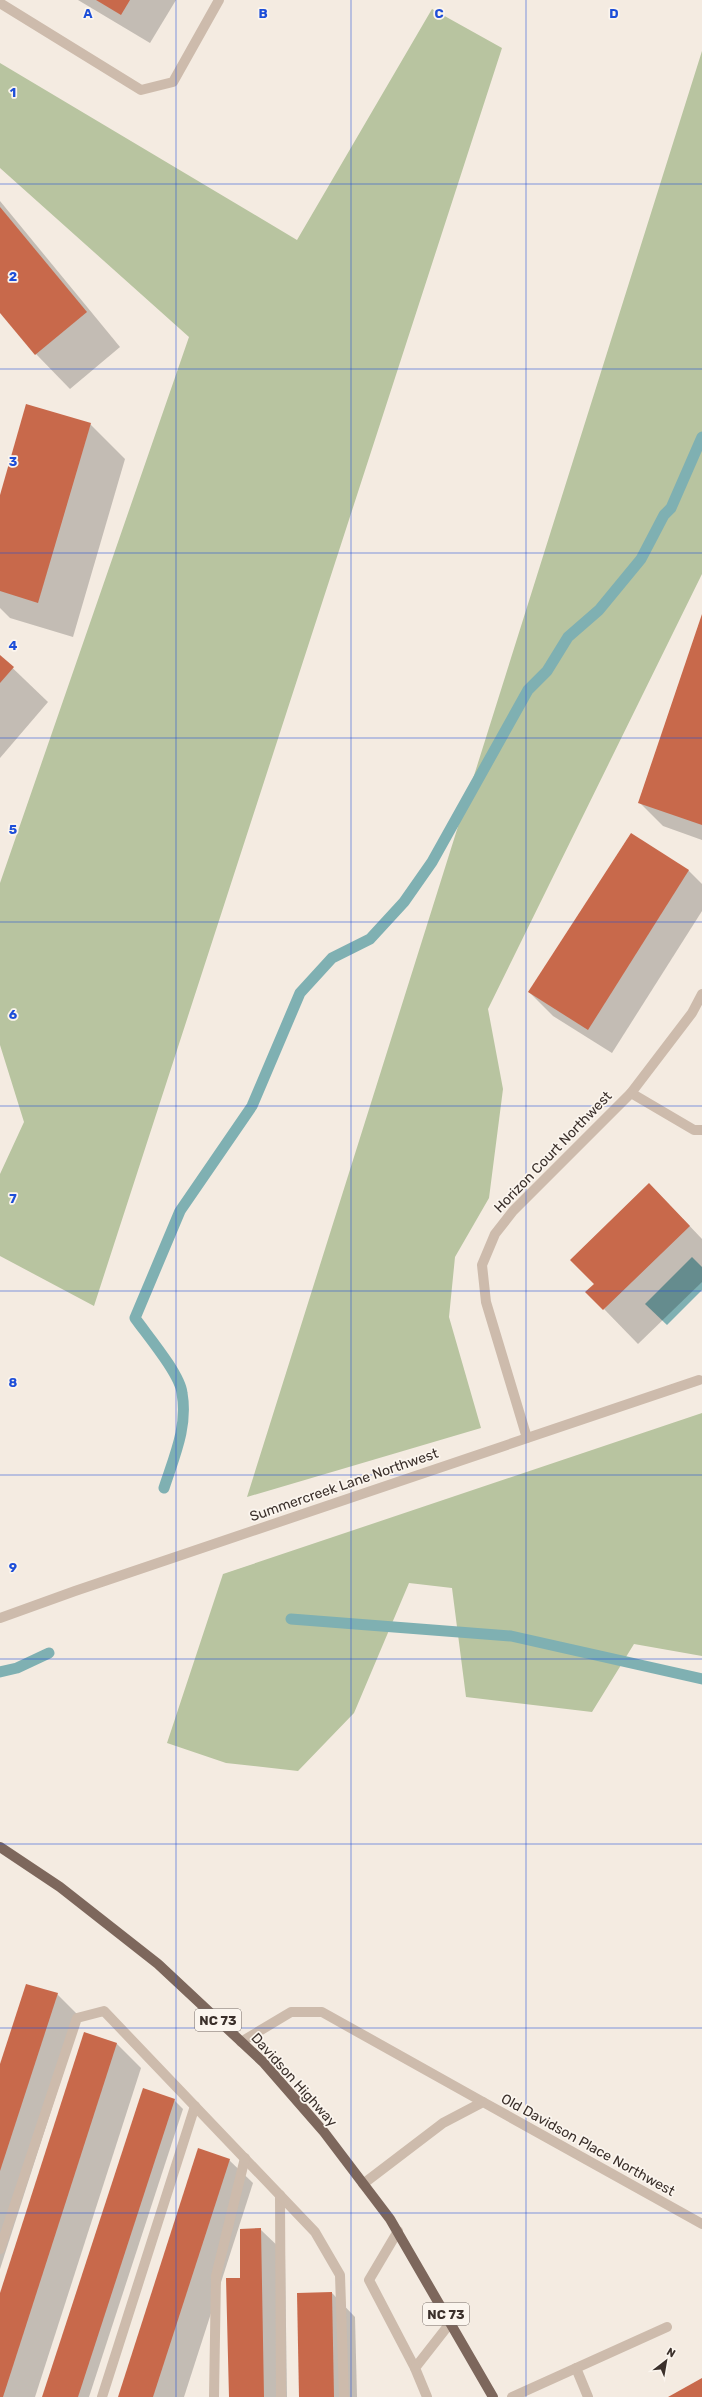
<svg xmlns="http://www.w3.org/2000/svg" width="702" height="2397" font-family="Rubik,sans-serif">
	<rect width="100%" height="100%" fill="#f4ebe1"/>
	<g fill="#b8c4a0">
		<path d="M432,9l70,39 -408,1258 -94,-50v-82l24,-52 -24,-77v-162l189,-546 -189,-169v-105l297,177z"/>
		<path d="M702,51v523l-214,435 15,80 -14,109 -34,59 -6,60 32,111 -234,69z"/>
		<path d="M702,1413v243l-68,-12 -42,68 -126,-15 -14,-109 -43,-5 -55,130 -56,58 -72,-8 -59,-20 56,-169z"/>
	</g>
	<path fill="#7fb0b2" d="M692,1257l10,10v23l-35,35 -22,-21z"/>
	<g fill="#0003">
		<path d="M78,0h98l-26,43z"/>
		<path d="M0,201l120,146 -50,42 -34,-35 -36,-43z"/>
		<path d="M90,424l35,35 -52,178 -63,-19 -10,-10v-110z"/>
		<path d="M702,616v224l-39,-14 -24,-24z"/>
		<path d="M0,656l48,46 -48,56z"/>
		<path d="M631,834l58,37 13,13v27l-90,142 -59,-37 -24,-24z"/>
		<path d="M683,1219l19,20v43l-64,62 -34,-35z"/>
		<path d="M57,1994l24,24 -81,251v-201z"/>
		<path d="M85,2034l32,10 24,24 -106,329h-35v-101z"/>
		<path d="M174,2100l9,9 -94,288h-46z"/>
		<path d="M229,2160l24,23 -69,214h-65z"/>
		<path d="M261,2230l24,23 2,144h-57l11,-118z"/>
		<path d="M332,2293l23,24 2,80h-57z"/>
	</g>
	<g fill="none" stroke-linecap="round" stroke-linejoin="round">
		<g stroke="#7fb0b2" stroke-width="11">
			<path d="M164,1488c10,-31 24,-61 18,-95 -2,-19 -35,-58 -47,-75l45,-107 72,-105 48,-113 32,-35 38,-19 34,-37 28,-40 96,-172 19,-19 21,-34 31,-27 42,-51 23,-44 7,-7 31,-71"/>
			<path d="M291,1619l220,17 191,43"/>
			<path d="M0,1672l17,-4 32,-15"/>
		</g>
	</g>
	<g fill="#c8694b">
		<path d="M96,0h34l-9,15z"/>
		<path d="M0,207l87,105 -52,43 -35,-42z"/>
		<path d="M26,404l65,19 -53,180 -38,-12v-96z"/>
		<path d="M702,614v211l-64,-22z"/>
		<path d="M0,655l14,12 -14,16z"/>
		<path d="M631,833l58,37 -101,160 -60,-38z"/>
		<path d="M649,1183l41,43 -87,84 -18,-18 9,-8 -24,-24z"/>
		<path d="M26,1984l32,9 -58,178v-107z"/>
		<path d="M84,2032l33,11 -114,354h-3v-104z"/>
		<path d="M143,2088l32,11 -97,298h-36z"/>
		<path d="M198,2148l32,11 -77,238h-35z"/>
		<path d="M261,2228l3,169h-35l-3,-119h14v-49z"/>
		<path d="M332,2292l2,105h-35l-2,-104z"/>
		<path d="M702,2378v19h-34z"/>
	</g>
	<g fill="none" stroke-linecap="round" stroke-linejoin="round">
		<g stroke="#cdbbac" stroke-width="10">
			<path d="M0,3l141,87 32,-8 46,-82"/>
			<path d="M241,2042l50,-30h31l161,90"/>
			<path d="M280,2195l1,202"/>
			<path d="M398,2231l-29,49 46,88"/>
			<path d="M0,2249l77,-231 27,-7 211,221 25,43 4,122"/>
			<path d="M576,2368l12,29"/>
			<path d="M102,2397l93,-291"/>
			<path d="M214,2397l2,-121 29,-118"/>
			<path d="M427,2397l-12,-29 36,-46"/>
			<path d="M512,2397l155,-70"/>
		</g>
		<g stroke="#cdbbac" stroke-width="10">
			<path d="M631,1093l63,37h8"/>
			<path d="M527,1438l-41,-136 -4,-37 13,-31 18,-23 118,-118 61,-80 10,-19"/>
			<path d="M0,1618l75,-27 624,-211"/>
			<path d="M363,2184l80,-61 40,-21 219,122"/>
		</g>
		<path stroke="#7d675c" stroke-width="10" d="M0,1847l60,40 98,77 105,98 61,70 66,87 103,178"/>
	</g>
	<path fill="none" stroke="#1d4ed8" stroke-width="1" stroke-opacity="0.55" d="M176,0v2397M351,0v2397M526,0v2397M0,184h702M0,369h702M0,553h702M0,738h702M0,922h702M0,1106h702M0,1291h702M0,1475h702M0,1659h702M0,1844h702M0,2028h702M0,2213h702"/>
	<g text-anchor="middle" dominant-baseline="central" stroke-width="3.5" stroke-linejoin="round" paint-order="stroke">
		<g fill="#fbf5ee" stroke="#756b66" stroke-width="1">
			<rect x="195" y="2009" width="46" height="22" rx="3"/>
			<rect x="423" y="2303" width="46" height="22" rx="3"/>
		</g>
		<g font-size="13" font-weight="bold" fill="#3b302b">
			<text x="218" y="2020">NC 73</text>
			<text x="446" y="2314">NC 73</text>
		</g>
		<g font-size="14" fill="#3b302b" stroke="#fbf5ee">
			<text transform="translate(553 1152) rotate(-46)">Horizon Court Northwest</text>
			<text transform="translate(344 1485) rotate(-19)">Summercreek Lane Northwest</text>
			<text transform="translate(294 2080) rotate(48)">Davidson Highway</text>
			<text transform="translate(588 2145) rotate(29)">Old Davidson Place Northwest</text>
		</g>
	</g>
	<g font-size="13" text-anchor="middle" font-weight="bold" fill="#1d4ed8" stroke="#fbf5ee" stroke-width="3.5" stroke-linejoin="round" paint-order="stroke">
		<text x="88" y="18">A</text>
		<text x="263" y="18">B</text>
		<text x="439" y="18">C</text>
		<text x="614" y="18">D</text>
		<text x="13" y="97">1</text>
		<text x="13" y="281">2</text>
		<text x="13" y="466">3</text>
		<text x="13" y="650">4</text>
		<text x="13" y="834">5</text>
		<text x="13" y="1019">6</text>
		<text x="13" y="1203">7</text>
		<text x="13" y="1387">8</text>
		<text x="13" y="1572">9</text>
	</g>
	<g transform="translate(666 2361) rotate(31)" stroke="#fbf5ee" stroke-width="3" paint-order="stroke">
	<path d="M0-3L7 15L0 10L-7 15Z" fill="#3b302b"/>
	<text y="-6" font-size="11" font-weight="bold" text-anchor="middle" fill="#3b302b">N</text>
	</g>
</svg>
